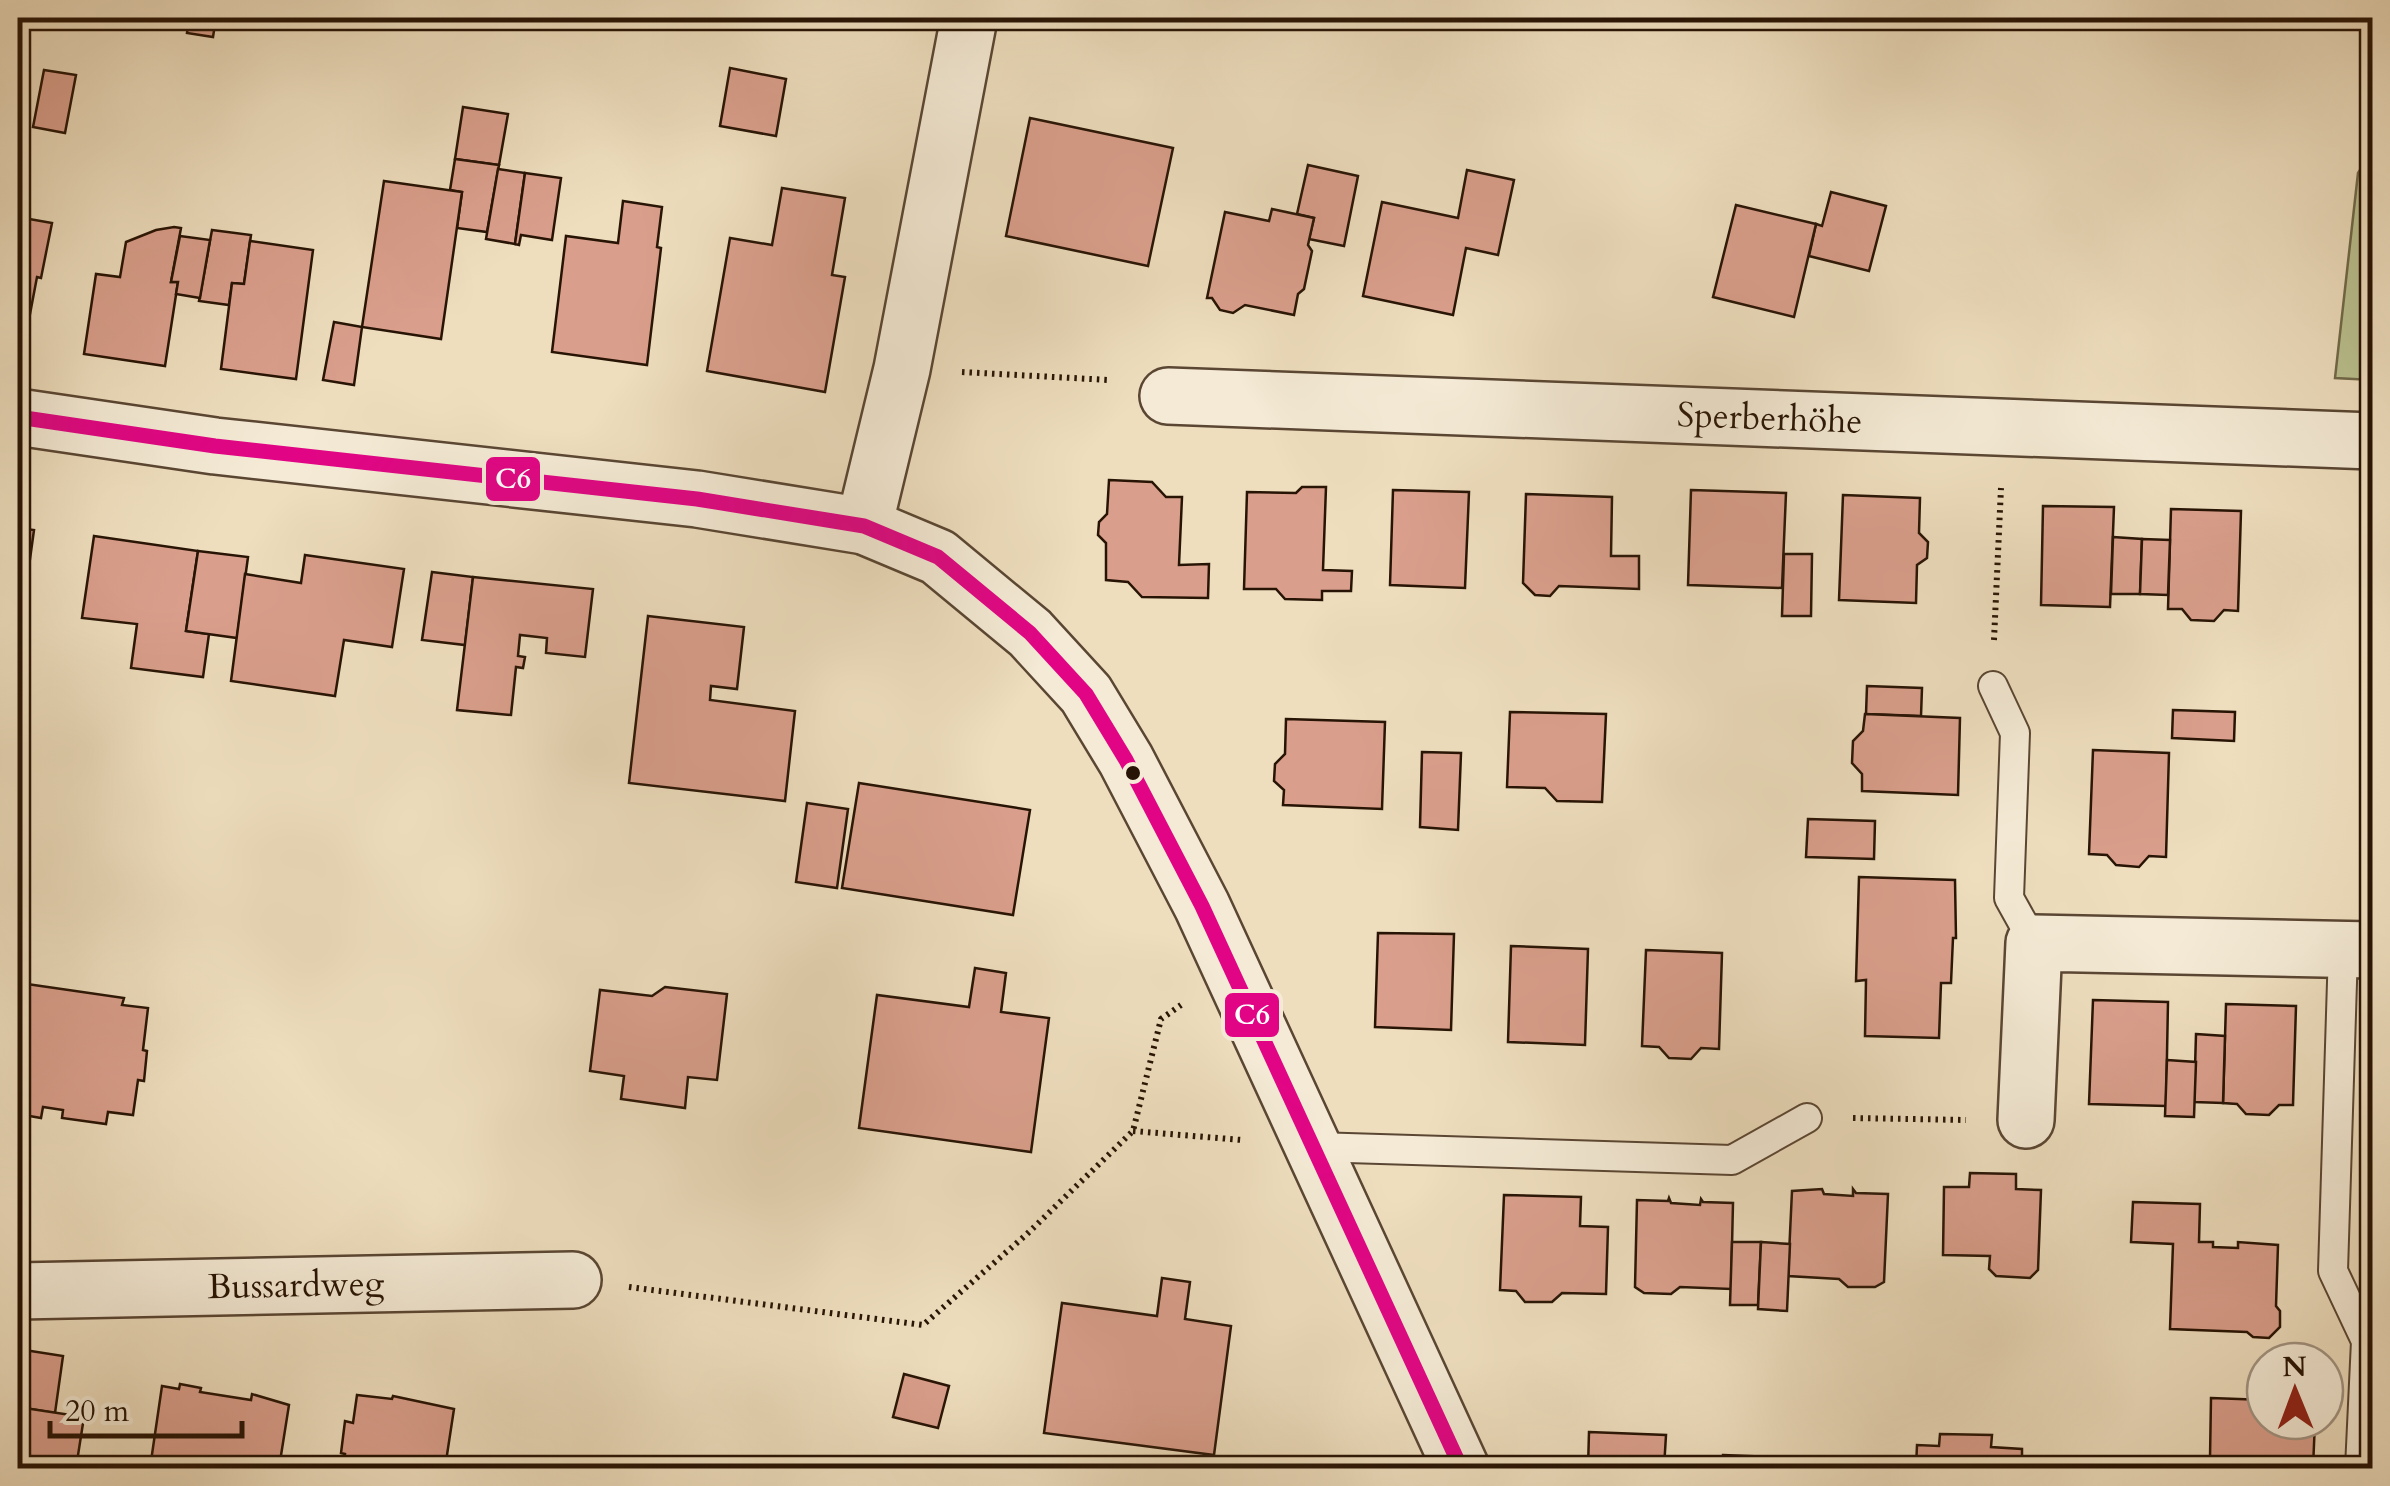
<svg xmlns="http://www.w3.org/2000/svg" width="2390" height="1486" font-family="Cardo,serif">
	<rect width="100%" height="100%" fill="#eedebe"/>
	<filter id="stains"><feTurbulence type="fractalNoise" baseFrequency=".002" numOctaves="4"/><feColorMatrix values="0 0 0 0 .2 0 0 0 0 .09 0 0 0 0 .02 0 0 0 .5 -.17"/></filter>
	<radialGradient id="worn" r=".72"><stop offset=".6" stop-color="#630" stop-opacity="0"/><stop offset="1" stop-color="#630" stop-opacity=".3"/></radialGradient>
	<path fill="#bac190" stroke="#716a4a" stroke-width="2.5" d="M2372,152v228l-37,-2 23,-205z"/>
	<g fill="#da9f8c" stroke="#281405" stroke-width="2.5">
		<path d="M189,18h27l-3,19 -26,-4z"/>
		<path d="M730,68l56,11 -10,57 -56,-10z"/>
		<path d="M44,70l32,5 -11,58 -32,-6z"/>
		<path d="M463,107l45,7 -9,51 -44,-6z"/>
		<path d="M1030,118l143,30 -25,118 -142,-30z"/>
		<path d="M455,159l44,6 -12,67 -30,-4 5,-36 -12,-2z"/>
		<path d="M1308,165l50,11 -14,70 -35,-7 5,-21 -17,-4z"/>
		<path d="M498,169l27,4 -10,71 -29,-5z"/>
		<path d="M1467,170l47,10 -16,75 -32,-7 -13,67 -90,-19 19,-94 76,16z"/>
		<path d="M525,173l36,5 -9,62 -31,-5 -2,10 -4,-1z"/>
		<path d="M384,181l78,11 -21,147 -79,-12z"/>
		<path d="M782,188l63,10 -13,77 13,2 -20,115 -118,-21 23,-133 42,7z"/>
		<path d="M1831,192l55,14 -17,65 -60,-15 7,-32 6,2z"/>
		<path d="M623,201l39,6 -5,40 4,1 -14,117 -95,-13 14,-116 52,7z"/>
		<path d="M1736,205l80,19 -22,93 -81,-20z"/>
		<path d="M1272,209l42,9 -6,27 4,6 -8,38 -6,5 -4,21 -49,-10 -12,8 -13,-3 -8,-12h-5l18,-86 44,9z"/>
		<path d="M18,217l34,6 -11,55 -4,-1 -7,37 -12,-2z"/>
		<path d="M174,227l7,1 -10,54h7l-13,84 -81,-12 12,-80 24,3 6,-35 30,-12z"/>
		<path d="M212,230l39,5 -7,49 -12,-1 -3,22 -30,-4z"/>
		<path d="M180,236l30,4 -10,58 -24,-4 2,-12h-7z"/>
		<path d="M250,241l63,9 -17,129 -75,-10 11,-86 12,1z"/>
		<path d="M334,322l28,5 -8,58 -31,-5z"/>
		<path d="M1109,480l43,2 14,15h16l-3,68 30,-1 -1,34 -66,-1 -14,-15 -22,-2v-37l-8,-8 1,-13 8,-8z"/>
		<path d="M1302,487h24l-3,83 29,1 -1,20h-29v9l-37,-1 -9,-10h-32l3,-97 49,1z"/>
		<path d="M1393,490l76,2 -4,96 -75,-3z"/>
		<path d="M1691,490l95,3 -4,95 -94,-3z"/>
		<path d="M1526,494l86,3 -1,59h28v33l-80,-3 -9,10 -15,-1 -12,-12z"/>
		<path d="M1843,495l77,3 -1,35 9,9 -1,16 -10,7 -1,38 -77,-3z"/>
		<path d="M2043,506l71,1 -4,100 -69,-2z"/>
		<path d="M2171,509l70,2 -3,100 -14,-1 -10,11 -23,-1 -9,-11h-14z"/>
		<path d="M18,528l16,2 -16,116z"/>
		<path d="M94,536l104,15 -12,80 23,3 -6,43 -72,-9 6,-44 -55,-6z"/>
		<path d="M2113,537l29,2 -2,55h-29z"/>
		<path d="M2142,539l28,1 -2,55 -28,-1z"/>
		<path d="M198,551l50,6 -11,81 -51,-7z"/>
		<path d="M1784,554h28l-1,62h-29z"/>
		<path d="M305,555l99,14 -12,78 -48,-7 -9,56 -104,-15 14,-107 56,9z"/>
		<path d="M432,572l41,5 -8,68 -43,-5z"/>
		<path d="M473,577l120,12 -8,68 -39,-4 1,-15 -27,-3 -2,21 7,1 -2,11 -7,-1 -5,48 -54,-5z"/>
		<path d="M648,616l96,11 -7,62 -26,-3 -1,14 85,11 -10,90 -156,-18z"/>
		<path d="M1867,686l55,2 -1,28 -55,-2z"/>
		<path d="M2173,710l62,2 -1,29 -62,-3z"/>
		<path d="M1510,712l96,2 -4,88 -45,-1 -12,-13 -38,-1z"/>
		<path d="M1865,714l95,4 -2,77 -96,-4v-17l-10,-11 1,-22 10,-10z"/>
		<path d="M1286,719l99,3 -3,87 -99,-4 1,-15 -10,-9 1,-17 10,-10z"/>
		<path d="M2093,750l76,3 -3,104 -17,-1 -10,11 -23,-2 -9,-10 -18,-1z"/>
		<path d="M1422,752l39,1 -3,77 -38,-3z"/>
		<path d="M859,783l171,27 -17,105 -171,-27z"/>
		<path d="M807,803l41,6 -11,79 -41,-6z"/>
		<path d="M1808,819l67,2 -1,38 -68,-2z"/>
		<path d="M1859,877l96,3 1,58h-3l-2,45h-10l-2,55 -74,-2 1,-56 -10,1z"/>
		<path d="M1378,933l76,1 -3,96 -76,-3z"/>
		<path d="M1511,946l77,3 -3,96 -77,-3z"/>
		<path d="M1646,950l76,3 -3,96 -18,-1 -10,11 -22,-1 -10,-11 -17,-1z"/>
		<path d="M975,968l31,5 -5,39 48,6 -18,134 -172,-24 18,-133 92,12z"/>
		<path d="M27,984l97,14 -2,7 26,3 -5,42 4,1 -3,30 -6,-1 -5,35 -25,-3 -2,12 -44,-6 1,-8 -20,-3 -2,11 -23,-4v-124l8,1z"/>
		<path d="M665,987l62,7 -10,86 -29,-3 -3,31 -64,-9 3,-23 -34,-5 10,-81 52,6z"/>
		<path d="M2093,1000l75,2 -2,104 -77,-2z"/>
		<path d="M2226,1004l70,2 -3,99h-14l-10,10 -23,-1 -9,-10 -14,-1z"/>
		<path d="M2196,1034l29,2 -2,67 -29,-1z"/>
		<path d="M2167,1060l29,2 -2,55 -29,-1z"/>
		<path d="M1970,1173l46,1v15l25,1 -3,80 -8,8 -34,-2 -7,-7 1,-13 -47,-1 1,-68h25z"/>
		<path d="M1822,1189l2,5 29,2v-7l3,4 32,1 -4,88 -9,5h-27l-9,-8 -51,-3 4,-85z"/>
		<path d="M1504,1195l77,2 -1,29 28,1 -2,67 -44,-1 -10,9h-27l-9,-11 -16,-1z"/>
		<path d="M1669,1198l2,5 29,2 1,-6 2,3 30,1 -2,86 -51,-2 -9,7 -27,-1 -9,-6 2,-87 31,1z"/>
		<path d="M2133,1202l67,2 -1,38h14v5l25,1v-6l40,3 -2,61 4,5v16l-11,11 -16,-1 -6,-5 -77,-3 3,-85 -42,-2z"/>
		<path d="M1732,1242h29l-3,63h-28z"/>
		<path d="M1761,1242l29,2 -3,67 -29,-2z"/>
		<path d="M1162,1278l28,4 -5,37 46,7 -17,129 -170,-22 18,-130 95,13z"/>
		<path d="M18,1349l45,7 -8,57 -37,-6z"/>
		<path d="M904,1374l45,12 -11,42 -45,-11z"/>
		<path d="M180,1384l21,4 -1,4 51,8 1,-6 37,11 -10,63h-129l12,-82 17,3z"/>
		<path d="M357,1395l35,4 1,-3 61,13 -9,59h-102l2,-14 -4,-1 4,-32 8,2z"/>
		<path d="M2211,1398l54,2v21h50l-2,47h-108l5,-9z"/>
		<path d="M18,1407l66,10 -8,51 -58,-4z"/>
		<path d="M1589,1432l77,3 -2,33h-76z"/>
		<path d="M1940,1434l52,1 -1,12 31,2v19h-106l1,-23 22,1z"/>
		<path d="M1723,1455l77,3 -1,10h-77z"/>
	</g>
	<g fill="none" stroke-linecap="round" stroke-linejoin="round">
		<defs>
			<g id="lane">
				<path d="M1993,686l22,47 -6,165 25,45"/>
				<path d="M2343,950l-10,321 33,70 -6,127"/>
				<path d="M1315,1147l417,13 75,-42"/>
			</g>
			<g id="street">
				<path id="s1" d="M1168,396l1204,45"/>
				<path d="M18,417l197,29 482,53 167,27 74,31 92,76 56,61 40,66 76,146 259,562"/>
				<path d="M864,526l38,-157 67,-351"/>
				<path d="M2026,1120l8,-177 338,7"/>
				<path id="s2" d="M18,1291l555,-11"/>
			</g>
		</defs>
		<use href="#lane" stroke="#5a4633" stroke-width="32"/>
		<use href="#street" stroke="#5a4633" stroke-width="60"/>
		<g stroke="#281405" stroke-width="6" stroke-dasharray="2.5 5" stroke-linecap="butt">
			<path d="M962,372l147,8"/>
			<path d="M1994,640l7,-152"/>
			<path d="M1853,1118l113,2"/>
			<path d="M1133,1131l109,9"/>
			<path d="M629,1287l294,38 104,-91 106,-103 28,-112 20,-14"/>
		</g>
		<use href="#lane" stroke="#f4ead5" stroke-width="28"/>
		<use href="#street" stroke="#f4ead5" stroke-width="55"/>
		<defs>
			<path id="bus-1" d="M18,417l197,29 482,53 167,27 74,31 92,76 56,61 40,66 76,146 259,562"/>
		</defs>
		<use href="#bus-1" stroke="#f4ead5" stroke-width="22"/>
		<use href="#bus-1" stroke="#e10585" stroke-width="15"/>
	</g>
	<circle fill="#281405" stroke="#f4ead5" stroke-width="4" cx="1133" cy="773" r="9"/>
	<g text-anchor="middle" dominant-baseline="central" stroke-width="8" stroke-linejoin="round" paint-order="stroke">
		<g font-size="35" fill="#281405" stroke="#f4ead5">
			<text stroke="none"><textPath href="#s1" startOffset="602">Sperberhöhe</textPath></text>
			<text stroke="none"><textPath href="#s2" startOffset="278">Bussardweg</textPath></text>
		</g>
	</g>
	<g stroke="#f4ead5" stroke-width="4">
		<rect x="484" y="455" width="58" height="48" rx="10" fill="#e10585"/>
		<rect x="1223" y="991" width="58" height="48" rx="10" fill="#e10585"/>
	</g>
	<g font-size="28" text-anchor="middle" font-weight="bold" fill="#fff">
		<text x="513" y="488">C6</text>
		<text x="1252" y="1024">C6</text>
	</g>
	<rect width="2390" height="1486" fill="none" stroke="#eedebe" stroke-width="60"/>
	<rect x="20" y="20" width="2350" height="1446" fill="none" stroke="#281405" stroke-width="5"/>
	<rect x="30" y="30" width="2330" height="1426" fill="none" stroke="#281405" stroke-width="2.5"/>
	<g transform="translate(2295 1391) rotate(359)"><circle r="48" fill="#f4ead5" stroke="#a29482" stroke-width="2.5"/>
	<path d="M0-8L18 38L0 25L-18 38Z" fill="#8f2418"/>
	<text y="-15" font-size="28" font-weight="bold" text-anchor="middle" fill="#281405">N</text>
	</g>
	<path d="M50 1421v15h192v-15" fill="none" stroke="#281405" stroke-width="5"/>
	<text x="65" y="1421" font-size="30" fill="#281405" stroke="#f4ead5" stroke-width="8" paint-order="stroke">20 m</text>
	<rect width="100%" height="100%" filter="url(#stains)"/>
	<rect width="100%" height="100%" fill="url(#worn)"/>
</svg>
